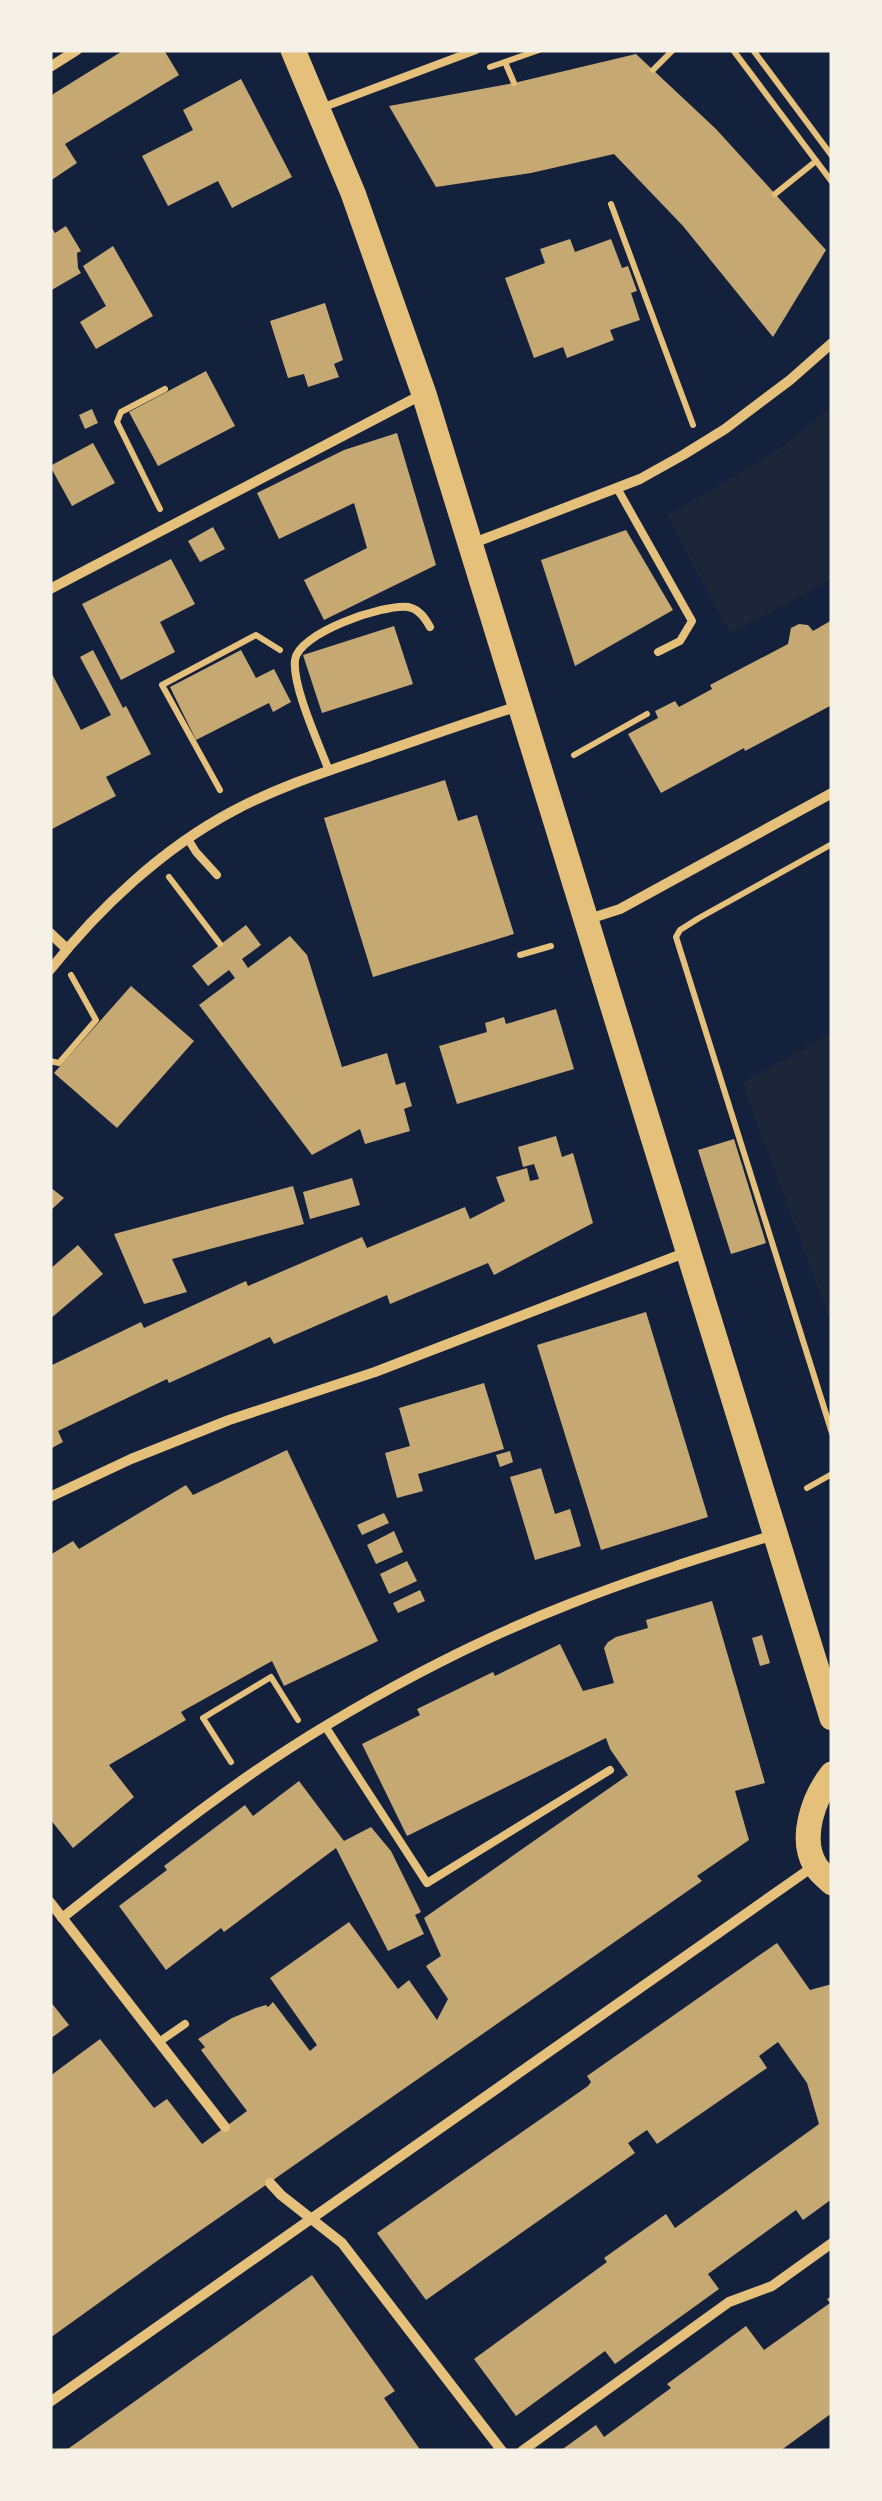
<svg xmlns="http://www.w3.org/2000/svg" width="882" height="2501" font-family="Jost,sans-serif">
	<rect width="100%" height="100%" fill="#14213d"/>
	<g fill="#1d2539">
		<path d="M832,407v172l-102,55 -63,-118 108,-64z"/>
		<path d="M832,1032v293l-90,-242z"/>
	</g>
	<g fill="#c6a872">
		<path d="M124,50h40l15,25 -114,69 12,19 -27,18v-85z"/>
		<path d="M636,54l80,75 110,121 -53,87 -90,-111 -69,-72 -83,19 -95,14 -47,-81 125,-23z"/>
		<path d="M241,79l51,98 -60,31 -14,-27 -50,25 -26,-50 51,-26 -10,-20z"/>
		<path d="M50,225l5,8 11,-7 15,25 -4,2 1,15 3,5 -31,18z"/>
		<path d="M570,239l5,13 36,-13 11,29 6,-2 9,25 -6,2 9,27 -30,10 4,10 -47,18 -4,-11 -29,11 -29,-80 40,-15 -5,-14z"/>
		<path d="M113,246l40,70 -57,33 -16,-27 26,-16 -23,-40z"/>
		<path d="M325,303l18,57 -9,4 5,13 -31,10 -4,-13 -16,4 -18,-57z"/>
		<path d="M206,371l29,55 -77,40 -29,-54z"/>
		<path d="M92,409l6,14 -13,6 -6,-14z"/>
		<path d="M397,433l39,132 -112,55 -20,-40 63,-32 -13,-45 -75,36 -22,-46 87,-43z"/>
		<path d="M93,443l22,40 -43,23 -22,-40z"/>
		<path d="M213,527l12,22 -25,13 -12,-21z"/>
		<path d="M626,530l47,80 -98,56 -34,-106z"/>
		<path d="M171,559l24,45 -35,18 15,30 -54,28 -39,-76z"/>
		<path d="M832,620v85l-87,46 -1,-3 -83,45 -33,-59 30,-16 -3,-7 20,-10 4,6 33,-18 -2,-4 78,-41 3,-16 8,-4 9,1 5,6z"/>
		<path d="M394,626l19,58 -91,29 -19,-58z"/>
		<path d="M93,650l30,58 3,-2 25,48 -45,23 10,19 -66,34v-160l31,60 30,-15 -31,-58z"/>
		<path d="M241,650l15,28 18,-9 17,33 -18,10 -4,-9 -73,37 -26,-53z"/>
		<path d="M445,780l13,41 19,-6 37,119 -141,43 -49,-159z"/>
		<path d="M246,925l15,20 -19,14 6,9 42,-32 17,19 35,112 45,-14 9,32 9,-3 7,24 -8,3 6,22 -45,13 -5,-15 -48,26 -113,-150 36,-27 -6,-8 -21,16 -16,-20z"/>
		<path d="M131,986l63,55 -77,87 -63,-55z"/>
		<path d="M556,1009l18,60 -117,35 -18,-58 48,-14 -2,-9 19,-6 2,7z"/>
		<path d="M556,1136l6,21 11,-4 20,70 -99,52 -6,-12 -98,41 -3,-9 -113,49 -4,-7 -101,46 -2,-4 -109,52 5,11 -13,7v-83l91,-44 3,6 102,-47 2,5 114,-49 5,11 98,-41 5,12 35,-18 -9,-24 31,-9 3,13 9,-2 -5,-15 -11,3 -5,-20z"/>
		<path d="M734,1139l32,104 -35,11 -33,-104z"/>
		<path d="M352,1178l8,27 -50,14 -7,-27z"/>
		<path d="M293,1186l11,38 -132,35 15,33 -43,12 -30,-70z"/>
		<path d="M50,1187l14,11 -14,13z"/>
		<path d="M78,1245l25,29 -53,45v-50z"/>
		<path d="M646,1312l62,205 -107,33 -64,-205z"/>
		<path d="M484,1383l20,66 -86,25 5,17 -26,7 -12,-45 25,-7 -11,-38z"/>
		<path d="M287,1450l91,191 -94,45 -12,-25 -91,51 5,8 -77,45 25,32 -61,51 -23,-29v-264l23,-14 6,8 107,-64 7,10z"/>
		<path d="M510,1451l3,11 -13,5 -4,-12z"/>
		<path d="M541,1468l14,46 15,-5 11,37 -46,14 -25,-83z"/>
		<path d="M384,1513l5,10 -27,12 -5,-10z"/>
		<path d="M394,1531l9,21 -27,12 -9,-19z"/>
		<path d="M407,1561l10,20 -28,13 -9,-20z"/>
		<path d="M420,1590l5,11 -27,12 -5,-10z"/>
		<path d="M712,1601l53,182 -30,8 14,49 -52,36 5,5 -538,375 -114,82v-262l50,-37 54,69 13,-9 35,45 45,-33 -46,-61 4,-3 -7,-8 34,-21 24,-10 10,-3 2,2 5,-5 37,49 7,-6 -47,-67 79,-56 49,67 11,-9 28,40 11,-21 -22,-33 15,-10 -17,-38 204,-143 -18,-26 -4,-11 -199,98 -45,-92 58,-29 -3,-6 76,-37 2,4 65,-32 23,47 31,-8 -10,-35 4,-6 8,-5 32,-9 -2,-8z"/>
		<path d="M762,1635l8,28 -10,3 -8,-28z"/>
		<path d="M299,1781l45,60 27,-14 20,24 30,61 -6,3 9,19 -36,17 -52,-103 -112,84 -3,-4 -55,42 -47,-64 48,-36 -3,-4 81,-61 8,11z"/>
		<path d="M777,1943l33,47 22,-6v215l-29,21 -7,-10 -88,64 11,15 -104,75 -10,-13 -89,65 -42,-57 133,-97 -3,-4 62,-44 9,14 144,-104 -12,-41 -29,-41 -19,14 8,12 -110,76 -10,-14 -19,13 7,10 -209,147 -49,-67 211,-147 3,-4 -4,-6z"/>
		<path d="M50,2001l19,24 -19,14z"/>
		<path d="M312,2275l83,116 -11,7 37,53h-356z"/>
		<path d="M832,2296v117l-52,38h-220l36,-26 8,12 67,-49 -4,-4 79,-58 18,24 66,-47 -3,-4z"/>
	</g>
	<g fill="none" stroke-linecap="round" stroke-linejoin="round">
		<g stroke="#e5c07b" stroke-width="6">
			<path d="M733,50l99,132"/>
			<path d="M753,50l79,106"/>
			<path d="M505,62l34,-12"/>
			<path d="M490,67l15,-5 9,21"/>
			<path d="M653,70l20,-20"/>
			<path d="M775,194l41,-33"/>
			<path d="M611,204l82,221"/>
			<path d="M160,509l-43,-87 4,-10 44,-23"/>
			<path d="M574,755l73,-41"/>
			<path d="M220,790l-58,-105 94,-50 24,15"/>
			<path d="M832,844l-133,74 -19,12 -4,7 156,496"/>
			<path d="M169,877l51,67"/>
			<path d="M520,955l31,-9"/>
			<path d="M50,1061l9,2 37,-43 -25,-45"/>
			<path d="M807,1488l25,-14"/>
			<path d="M231,1762l-28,-44 68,-41 27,43"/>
		</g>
		<g stroke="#e5c07b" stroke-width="8">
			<path d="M324,107l152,-57"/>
			<path d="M617,488l75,133 -12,20 -22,11"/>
			<path d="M329,771c-10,-27 -37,-85 -34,-111 3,-27 88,-56 113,-53 11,2 17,11 22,20"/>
			<path d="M188,839l8,13 21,23"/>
			<path d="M325,1726l102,157 183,-113"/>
			<path d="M159,2042l26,-18"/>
		</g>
		<g stroke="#e5c07b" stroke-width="10">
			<path d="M50,67l27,-17"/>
			<path d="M471,544l169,-65 43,-24 42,-26 65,-49 42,-37"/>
			<path d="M50,589l373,-195"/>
			<path d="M589,919l31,-10 212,-116"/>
			<path d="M50,933l17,16"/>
			<path d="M50,970c49,-62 113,-122 183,-159 43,-23 89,-38 135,-54 50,-17 100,-35 151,-51"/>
			<path d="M50,1497l81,-38 98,-39 146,-48 312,-120"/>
			<path d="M50,1902l175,225"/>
			<path d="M62,1918c86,-68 171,-137 265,-193 78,-47 160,-89 245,-122 66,-26 134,-47 202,-68"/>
			<path d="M270,2183l11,12 61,48 160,208"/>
			<path d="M50,2402l764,-536"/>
			<path d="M522,2451l207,-149 43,-16 60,-43"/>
		</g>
		<g stroke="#e5c07b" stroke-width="25">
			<path d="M293,50l60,143 71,201 408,1324"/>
			<path d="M832,1774c-18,23 -33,63 -17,91 4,7 12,13 17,18"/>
		</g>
	</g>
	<rect width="882" height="2501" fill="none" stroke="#f6f1e7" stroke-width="105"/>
</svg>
